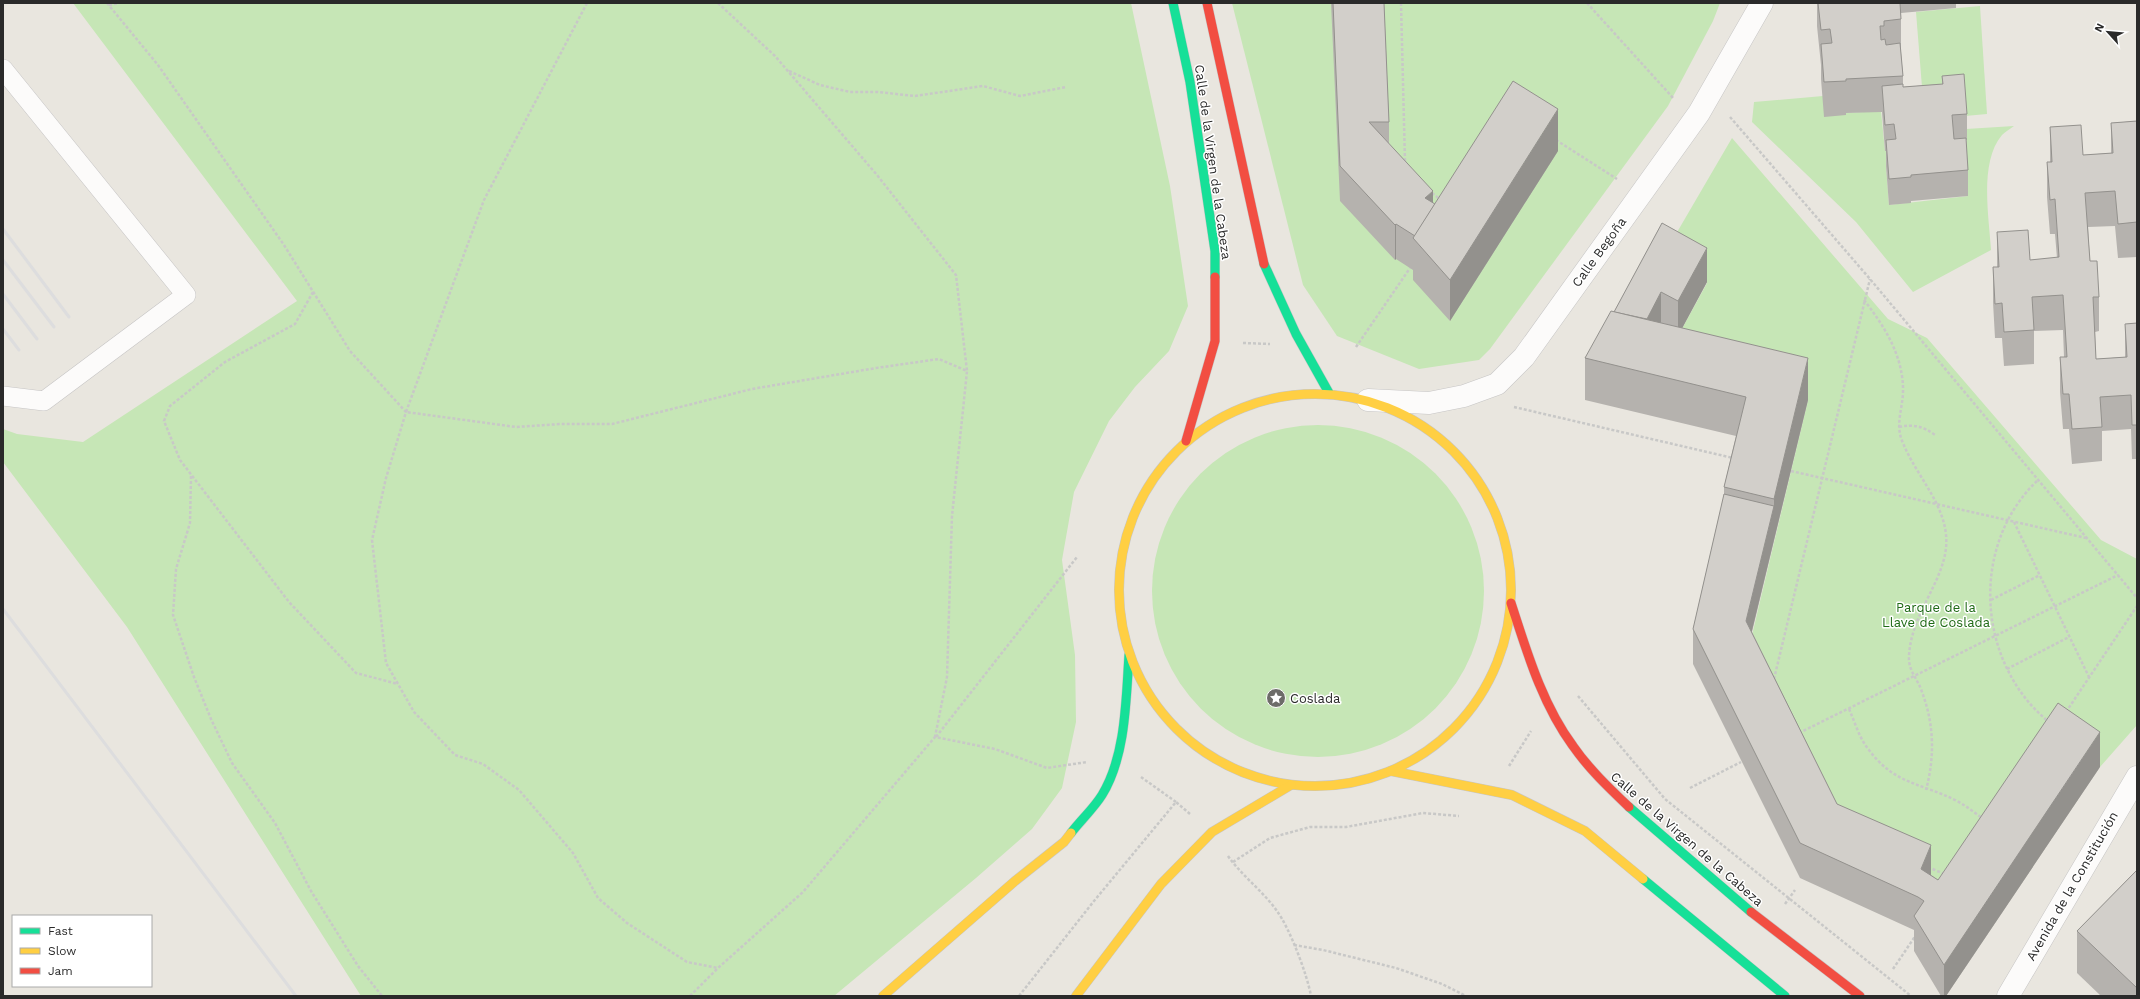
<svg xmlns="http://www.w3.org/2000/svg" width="2140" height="999" font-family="'Work Sans',sans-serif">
	<rect width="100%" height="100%" fill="#e9e6df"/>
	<g fill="#c6e6b6">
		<path d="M73,3h1058l39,183 18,120 -19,45 -34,36 -26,34 -35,71 -12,68 13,95 1,67 -14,66 -30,41 -56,49 -142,118h-473l-234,-369 -124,-165v-33l14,5 66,8 214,-141z"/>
		<path d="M1232,3h488l-7,18 -45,85 -178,243 -11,11 -60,9 -82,-33 -34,-51z"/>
		<path d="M1980,6l7,108 -22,2 -41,-4 -8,-100z"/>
		<path d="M1823,96l23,17 35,-2 4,40 9,-1 -8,16 3,39 79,-9 -2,-67 48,-3c-4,3 -9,6 -12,9 -23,27 -13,82 -11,115l-78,42 -57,-70 -104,-100 2,-20z"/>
		<path d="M1732,138l156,181 39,19 174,202 36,19v166l-37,42 -42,-29 -120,177 -101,-76 -85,-204 56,-235 -165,-39 35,-25 29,-53 -45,-25z"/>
		<circle cx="1318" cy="591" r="166"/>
	</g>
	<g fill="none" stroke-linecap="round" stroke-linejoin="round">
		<defs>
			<path id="lane" d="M3,69l183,226 -142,106 -41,-5"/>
			<g id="street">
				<path d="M1368,400l61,3 35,-7 33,-12 27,-27 175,-244 63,-110"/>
				<path d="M2008,996l129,-219"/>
			</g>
			<g id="fast">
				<path d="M1173,3l17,79 25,169v26"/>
				<path d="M1264,264l32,70 33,59"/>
				<path d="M1629,807l122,105"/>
				<path d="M1071,833c10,-13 23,-25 31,-38 24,-39 24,-96 27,-140"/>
				<path d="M1643,879l142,117"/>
			</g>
			<g id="slow">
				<circle cx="1315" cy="590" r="196"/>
				<path d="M1391,771l121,24 73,36 58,48"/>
				<path d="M883,996l132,-115 49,-39 7,-9"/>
				<path d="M1076,996l85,-112 51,-52 79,-47"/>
			</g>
			<g id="jam">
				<path d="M1207,3l57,261"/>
				<path d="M1186,441l29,-100v-64"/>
				<path d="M1511,603c16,49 31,101 62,143 16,23 36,42 56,61"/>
				<path d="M1751,912l109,84"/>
			</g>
		</defs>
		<use href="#lane" stroke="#c6c5c5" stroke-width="20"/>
		<use href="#street" stroke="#c6c5c5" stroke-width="23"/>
		<use href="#fast" stroke="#c6c5c5" stroke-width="10"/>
		<use href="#slow" stroke="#c6c5c5" stroke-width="10"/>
		<use href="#jam" stroke="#c6c5c5" stroke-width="10"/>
		<g stroke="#c8c8c7" stroke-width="2.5" stroke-dasharray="3 2" stroke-linecap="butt">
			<path d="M107,3l51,62 126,180 66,106 56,61 -20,66 -14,62 14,123 28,49 41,43 28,9 36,26 54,63 25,45 29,25 60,39 31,6 85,-76 132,-155 60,12 52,19 40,-6"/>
			<path d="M587,3l-103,197 -78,212 110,15 45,-3h51l140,-35 124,-21 63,-9 28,12 -15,145 -5,161 -12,60"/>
			<path d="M718,3l57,53 102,119 79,100 11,96"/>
			<path d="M1401,3l4,159"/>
			<path d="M1587,3l87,96"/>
			<path d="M109,5l10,-2"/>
			<path d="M789,71l31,14 30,7h28l37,4 68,-10 37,10 46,-9"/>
			<path d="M1730,117l140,162 267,319"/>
			<path d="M1556,140l61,39"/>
			<path d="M1432,193l9,7"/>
			<path d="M313,292l-18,32 -70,38 -55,44 -6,15 16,39 109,142 67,71 42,11"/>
			<path d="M1864,300c21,27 40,57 39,93 -1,18 -8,33 0,50 14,35 47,65 43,105 -4,36 -35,67 -37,108 -1,15 9,23 13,36 12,32 13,64 4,98"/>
			<path d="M1243,343l27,1"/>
			<path d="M1356,347l54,-79"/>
			<path d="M1514,407l219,51"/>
			<path d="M1899,427c14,-3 24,-1 36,8"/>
			<path d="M1791,471l295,67"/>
			<path d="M191,476l-1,47 -14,46 -3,46 21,62 17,42 21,44 43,60 36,68 47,75 24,30"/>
			<path d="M2037,481c-68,65 -60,183 12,241"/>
			<path d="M2014,522l75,155"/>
			<path d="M1991,600l49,-25"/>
			<path d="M2007,669l62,-32"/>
			<path d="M1774,679l96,-400"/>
			<path d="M1578,696l87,103 246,197"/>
			<path d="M1849,709c6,13 10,29 20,41 26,35 53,33 88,51 9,5 17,11 25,17"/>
			<path d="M2066,712l71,-106"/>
			<path d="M1799,733l319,-158"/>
			<path d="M936,737l141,-180"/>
			<path d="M1509,766l22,-35"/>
			<path d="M1141,777l35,25"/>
			<path d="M1690,788l51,-26"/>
			<path d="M1228,856c14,20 35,35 49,55 13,18 30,63 34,85"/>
			<path d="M1233,862l37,-24 40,-11h36l77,-14 36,3"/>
			<path d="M1928,867l16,7"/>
			<path d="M1785,904l10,-14"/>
			<path d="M1294,945l29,5 73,18 46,16 24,12"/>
			<path d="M1893,969l23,-34"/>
			<path d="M690,996l28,-28"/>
			<path d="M1019,996l75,-95 82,-99 14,12"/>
		</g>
		<use href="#lane" stroke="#fcfbfa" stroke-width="19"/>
		<use href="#street" stroke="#fcfbfa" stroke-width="22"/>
		<use href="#fast" stroke="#16e098" stroke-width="9"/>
		<use href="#slow" stroke="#ffcf43" stroke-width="9"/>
		<use href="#jam" stroke="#f24e42" stroke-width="9"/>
		<g stroke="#ddddde" stroke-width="3">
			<path d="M3,229l66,88"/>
			<path d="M3,260l51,67"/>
			<path d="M3,294l34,45"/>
			<path d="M3,329l16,21"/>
			<path d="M3,609l293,387"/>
		</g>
	</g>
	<g fill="#b5b2ae">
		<path d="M1331,3h53l5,119v22l44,59 2,1 123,-53 -108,170 -37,-41v-10l-17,-11 -1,1 -55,-59z"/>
		<path d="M1817,3h139v5l-55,5v39l2,24v11l39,-3v-8l25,38v26h-1l2,30v26l-57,5v2l-22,2 -3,-39v-15h-1l-3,-39 -36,1v2l-22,2 -3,-38v-14l-4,-39z"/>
		<path d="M2058,3h15l-15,1z"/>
		<path d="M2137,121v136l-19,1 -3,-32 -27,1 2,34 9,36v34l-4,1 1,27 29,-2v-33l12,-1v136h-5l-1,-30 -29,2v30l-30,3 -3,-35h-6l-3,-37v-35h4l-1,-27 -29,1v33l-30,2 -2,-28h-7l-2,-36v-35h4v-35l33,28 27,-2 -2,-24h-5l-3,-37v-35h3v-35l33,28 28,-2v-30z"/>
		<path d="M1662,223l45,59 -25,46 126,72 -56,232 85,172 101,76 162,-113 -154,229h-5l-27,-45v-21l-114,-52 -107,-214v-35l31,-135v-7l12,-51 -151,-36v-42l29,-46z"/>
		<path d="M2137,870v126h-36l-24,-23v-42z"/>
	</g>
	<g fill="#93918d">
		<path d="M1558,109v42l-108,170v-41z"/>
		<path d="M1433,191v24l-8,-17z"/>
		<path d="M1396,224v35l-1,1v-35z"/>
		<path d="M1707,248v34l-29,54v-35z"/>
		<path d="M1661,292v35l-18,-1z"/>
		<path d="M1808,358v42l-62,255v-34l28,-115v-7z"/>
		<path d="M2100,732v35l-154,229h-2v-31z"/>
		<path d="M1931,845v35l-10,-11z"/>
	</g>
	<g fill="#d2cfca" stroke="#93918d">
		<path d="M1333,3h51l5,119h-20l64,69 -8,7 10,6 -20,32 -19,-12 -1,1 -55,-59z"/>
		<path d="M1818,3h82l1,16 -17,2v5h-4l1,14 4,-1 1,6 14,-2 3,33 -57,3v2l-22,1 -3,-38 11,-1 -2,-14 -9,1z"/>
		<path d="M1964,74l3,40 -15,1 2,24 12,-1 2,32 -57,5v2l-22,2 -3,-39 10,-1 -2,-15 -9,1 -3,-39 21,-2v3l40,-3 -1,-8z"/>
		<path d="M1513,81l45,28 -108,171 -37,-42z"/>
		<path d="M2137,121v101l-19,2 -3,-33 -30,2 5,68h7l2,36h-6l3,62 31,-2 -2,-33 12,-1v102h-5l-1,-30 -31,2 2,30 -30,2 -3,-35h-6l-3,-37h7l-4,-62 -31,2 2,33 -30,2 -2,-29 -7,1 -2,-37h6l-2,-35 31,-2 2,30 29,-3 -4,-58 -5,1 -3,-38h5l-2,-35 31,-2 2,30 30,-2 -2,-30z"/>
		<path d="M1662,223l45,25 -29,53 -17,-9 -14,27 -33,-7z"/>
		<path d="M1611,311l197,47 -34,141 -50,-12 22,-90 -161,-39z"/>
		<path d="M1724,494l50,12 -28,115 91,183 94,41 -10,24 17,11 120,-177 42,29 -156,233 -30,-49 10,-15 -6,-4 -118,-54 -107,-214z"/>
		<path d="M2137,870v118l-60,-57z"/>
	</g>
	<defs>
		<symbol id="sight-disc" viewBox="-11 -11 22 22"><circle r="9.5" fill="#6d6c69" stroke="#fff"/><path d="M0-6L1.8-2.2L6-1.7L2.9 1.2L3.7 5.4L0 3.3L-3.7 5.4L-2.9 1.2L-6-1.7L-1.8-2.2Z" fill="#fff"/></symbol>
	</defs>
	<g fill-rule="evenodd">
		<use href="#sight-disc" x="1265" y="687" width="22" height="22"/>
	</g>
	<g text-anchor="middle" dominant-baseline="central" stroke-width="3" stroke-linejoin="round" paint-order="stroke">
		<g font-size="13" fill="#2a2a2a" stroke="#fff">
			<text transform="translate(1213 162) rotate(82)">Calle de la Virgen de la Cabeza</text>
			<text transform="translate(1599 252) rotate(-54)">Calle Begoña</text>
			<text transform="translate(1687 839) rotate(41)">Calle de la Virgen de la Cabeza</text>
			<text transform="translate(2072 886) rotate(-60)">Avenida de la Constitución</text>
		</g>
		<g font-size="13" fill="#206b17" stroke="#fff">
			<text x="1936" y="607">Parque de la<tspan x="1936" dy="15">Llave de Coslada</tspan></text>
		</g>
		<g font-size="13" fill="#2a2a2a" stroke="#fff" text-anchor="start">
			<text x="1290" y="698">Coslada</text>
		</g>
	</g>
	<rect width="2140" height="999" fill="none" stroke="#2a2a2a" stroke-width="8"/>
	<rect x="12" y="915" width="140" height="72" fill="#ffffff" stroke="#aaaaaa"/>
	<rect x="20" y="928" width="20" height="6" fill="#16e098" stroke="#aaaaaa"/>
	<text x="48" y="935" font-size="12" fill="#2a2a2a">Fast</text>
	<rect x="20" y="948" width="20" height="6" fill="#ffcf43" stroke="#aaaaaa"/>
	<text x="48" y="955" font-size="12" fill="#2a2a2a">Slow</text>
	<rect x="20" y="968" width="20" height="6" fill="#f24e42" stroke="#aaaaaa"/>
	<text x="48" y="975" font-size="12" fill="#2a2a2a">Jam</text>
	<g transform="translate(2108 32) rotate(297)" stroke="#ffffff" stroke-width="3" paint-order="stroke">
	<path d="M0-3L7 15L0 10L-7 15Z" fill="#2a2a2a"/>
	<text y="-6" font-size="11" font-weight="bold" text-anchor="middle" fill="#2a2a2a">N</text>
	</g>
</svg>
